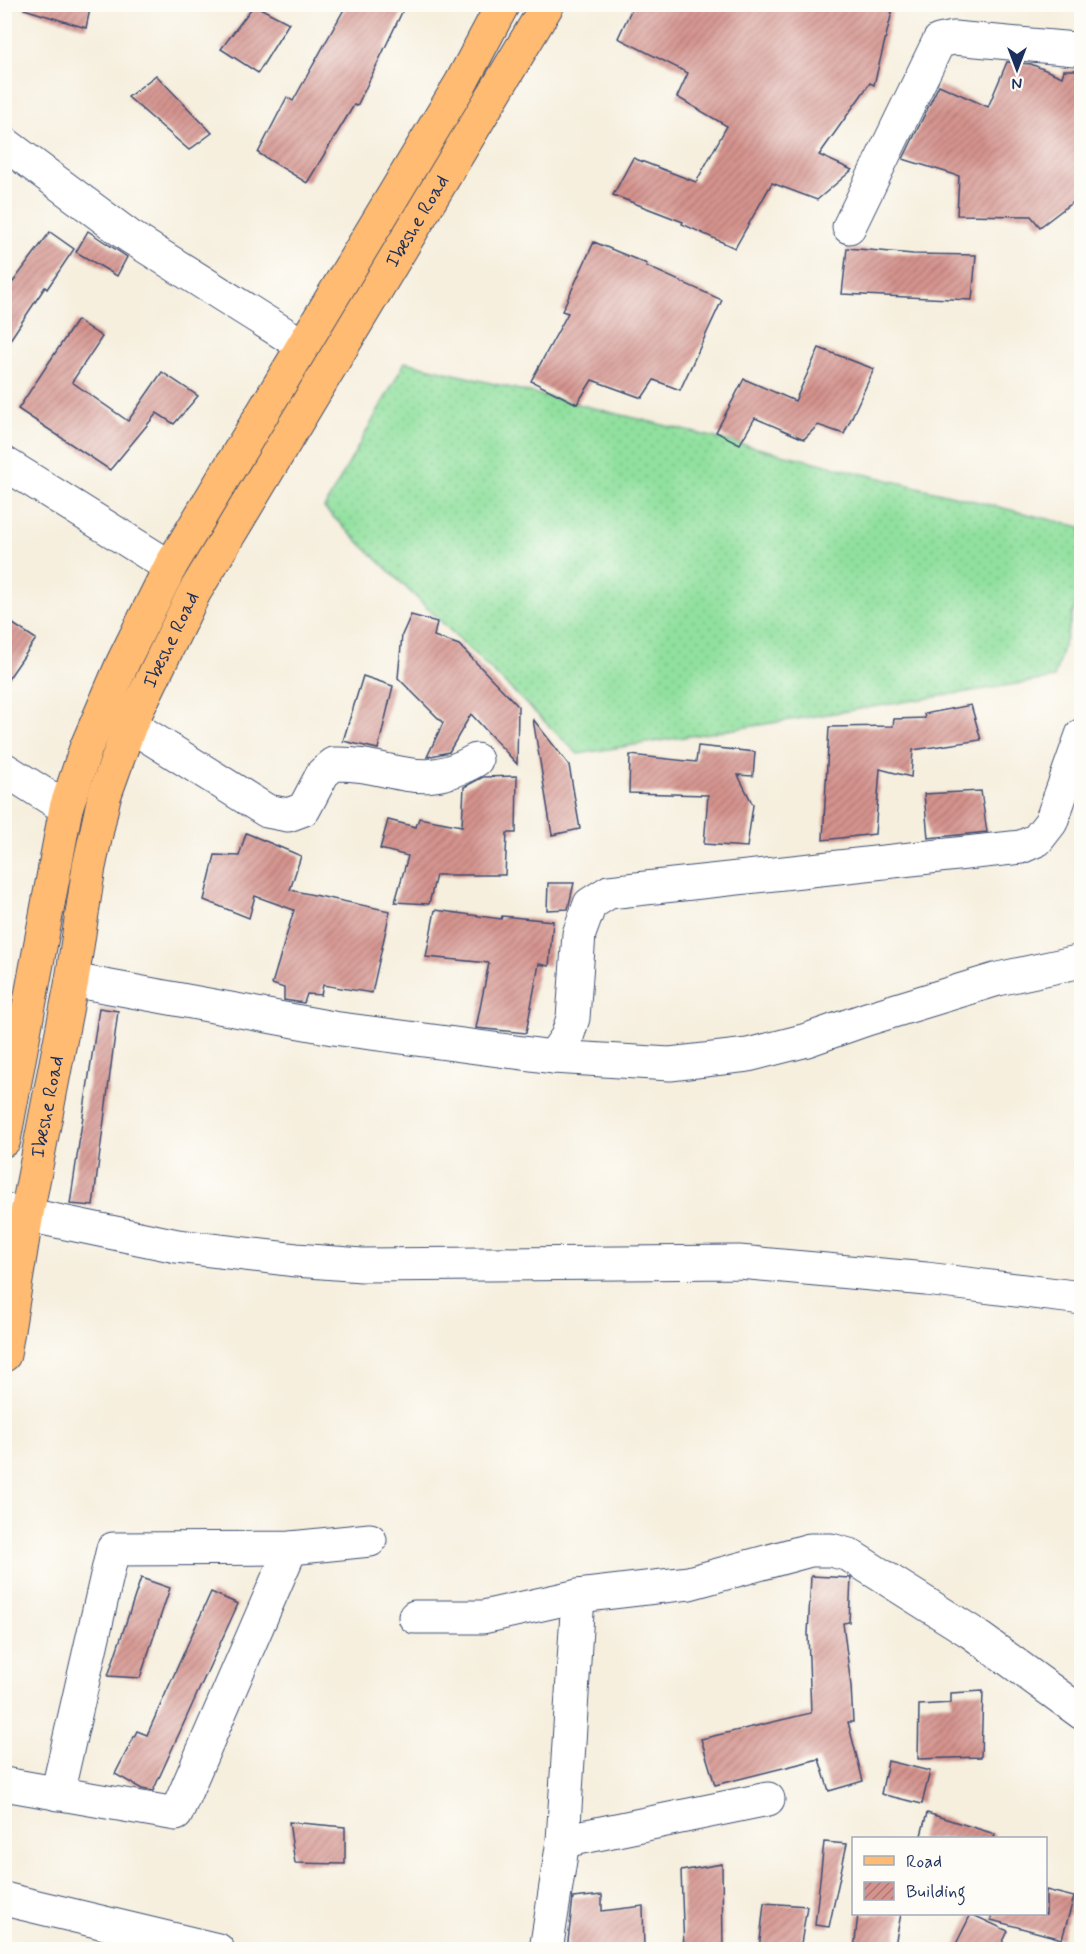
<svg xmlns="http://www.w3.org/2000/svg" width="1086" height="1954" font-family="Mynerve,sans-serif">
	<defs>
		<pattern id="grass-dots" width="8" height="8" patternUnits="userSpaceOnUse" patternTransform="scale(1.5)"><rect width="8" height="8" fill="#90e09e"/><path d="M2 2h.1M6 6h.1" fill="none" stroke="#7cc08a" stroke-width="1.8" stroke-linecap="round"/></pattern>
		<pattern id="building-hatch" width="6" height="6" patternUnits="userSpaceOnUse" patternTransform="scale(1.5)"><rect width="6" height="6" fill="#d5938d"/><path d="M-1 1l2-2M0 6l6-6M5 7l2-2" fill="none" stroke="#ac7876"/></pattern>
	</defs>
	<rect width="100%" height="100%" fill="#fdfcf7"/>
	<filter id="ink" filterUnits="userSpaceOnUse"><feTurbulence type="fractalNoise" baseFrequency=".0167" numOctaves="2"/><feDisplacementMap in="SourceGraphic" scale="12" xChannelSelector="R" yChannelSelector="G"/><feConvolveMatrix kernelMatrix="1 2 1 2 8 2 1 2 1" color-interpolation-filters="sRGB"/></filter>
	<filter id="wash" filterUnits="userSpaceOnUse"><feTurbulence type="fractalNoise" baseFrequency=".008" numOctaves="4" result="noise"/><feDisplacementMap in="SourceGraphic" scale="24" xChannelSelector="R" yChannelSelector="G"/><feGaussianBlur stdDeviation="1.35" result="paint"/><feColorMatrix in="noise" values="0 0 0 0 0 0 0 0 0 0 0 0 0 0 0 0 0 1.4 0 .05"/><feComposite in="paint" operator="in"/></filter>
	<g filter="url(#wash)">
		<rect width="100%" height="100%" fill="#f6efde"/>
		<path fill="url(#grass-dots)" stroke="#56887e" stroke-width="1.5" d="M405,362l676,165v59l-27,92 -476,76 -254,-246z"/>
		<g id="blocks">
			<g fill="url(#building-hatch)">
				<path d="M25,4h66l-5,24 -62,-19z"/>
				<path d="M347,4h46l10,6 -46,96 -3,-1 -47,78 -49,-30 29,-56 6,4z"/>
				<path d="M634,4h246l12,8 -18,73 -4,-2 -51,72 33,15 -35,30 -45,-17 -37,65 -53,-24 1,-2 -70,-27 20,-37 63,24 31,-56 -50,-29 11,-24 -70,-35z"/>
				<path d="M254,5l35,18 -31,50 -37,-24z"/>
				<path d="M1007,62l24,2 31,13 2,-7h18v125l-42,32 -9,-11 -74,-1 2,-39 -56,-17 36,-74 49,22z"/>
				<path d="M156,75l56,58 -23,17 -61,-53z"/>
				<path d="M88,231l39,26 -10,19 -41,-24z"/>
				<path d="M50,232l24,17 -27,40 -2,-2 -41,62v-74l9,7z"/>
				<path d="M594,242l53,22 -1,2 76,34 -42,90 -26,-10 -12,18 -50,-18 -15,24 -46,-23 37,-68 -6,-2z"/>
				<path d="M847,248l66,6 63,1 -4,45 -130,-6z"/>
				<path d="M77,320l25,17 -30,45 56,39 34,-49 36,24 -24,28 -17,-11 -47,57 -92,-61z"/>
				<path d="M819,348l55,21 -30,65 -26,-9 -14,14 -49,-21 -15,26 -24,-12 28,-53 51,22z"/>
				<path d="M411,615l26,7 -3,14 25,9 59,61 -1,58 -46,-50 -22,38 -22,5 16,-34 -45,-45 4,-43z"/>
				<path d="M4,618l32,21 -32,46z"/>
				<path d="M363,676l30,10 -15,63 -35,-8z"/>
				<path d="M971,705l10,35 -68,10 -2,27 -31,-8 -5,65 -52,6 6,-113 64,-1 1,-7 31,-1 -1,-4z"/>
				<path d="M533,719l36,46 11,64 -28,6z"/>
				<path d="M698,746l57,6 -2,24 -15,-1 15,30 -6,42 -43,-3 4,-49 -79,-2 1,-38 66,7z"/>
				<path d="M517,776l-1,57h-9l-2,42h-69l-7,29 -34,-2 13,-46 -28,-7 8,-29 28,7 3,-9 43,8 2,-39 19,-10z"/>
				<path d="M981,791l6,41 -59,6 -4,-44z"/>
				<path d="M246,833l55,23 -11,34 100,21 -18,82 -49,-8 -2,10 -14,-1 -3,9 -20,-3v-12l-12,-4 22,-74 -39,-14 -6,22 -45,-18 11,-45 24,1z"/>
				<path d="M548,883h26l-6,26 -21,1z"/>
				<path d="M435,910l66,9 1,-3 51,5 -4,45 -10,-2 -13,69 -50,-5 13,-65 -63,-6z"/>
				<path d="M99,1008l19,3 -25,195 -23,-2z"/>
				<path d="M811,1576l40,2 -2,44 -6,1 8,63 2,36h-5l15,59 -34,10 -10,-32 -104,26 -14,-46 110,-26 -3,-79z"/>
				<path d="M141,1578l29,10 -30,90 -32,-2z"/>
				<path d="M211,1592l27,12 -85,187 -11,-2 -27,-15 22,-43 10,4z"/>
				<path d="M983,1691l-2,66 -63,2 1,-54 32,-2v-10z"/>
				<path d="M888,1761l42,10 -8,33 -41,-10z"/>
				<path d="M927,1813l68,21 -1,5h-74z"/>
				<path d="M289,1822l56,5v37l-50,-1z"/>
				<path d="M824,1842l23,2 -18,83 -14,-2z"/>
				<path d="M722,1864l1,86h-39l-3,-79z"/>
				<path d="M1046,1890l28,7 -12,42 -71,-19 1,-6h54z"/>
				<path d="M602,1895v16l41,-5 1,44h-77l6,-52z"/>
				<path d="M764,1903l43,3 -7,44h-41z"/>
				<path d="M858,1914h43l-7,36h-40z"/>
				<path d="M971,1914l37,17 -9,19h-46z"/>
			</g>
		</g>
	</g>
	<g filter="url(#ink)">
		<use href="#blocks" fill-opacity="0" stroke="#3c4c71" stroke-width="1.5"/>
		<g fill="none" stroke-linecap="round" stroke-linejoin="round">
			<defs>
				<g id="minor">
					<path d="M4,143l125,93 173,109"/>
					<path d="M849,227l90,-186 15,-3 121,11 7,-4"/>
					<path d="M4,463l166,104"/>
					<path d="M130,725l137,86 21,4 16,-6 19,-36 11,-9c57,-2 84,30 142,-4"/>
					<path d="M4,769l62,39"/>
					<path d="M72,980l261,48 220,29 117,7 78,-9 59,-15 60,-21 131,-40 84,-18"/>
					<path d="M553,1057l14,-20 6,-19 6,-84 11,-30 19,-12 412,-45 16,-7 14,-18 31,-87"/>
					<path d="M4,1210l173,36 119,14 66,5 377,-3 187,17 156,19"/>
					<path d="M415,1617h68l95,-21 111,-13 121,-33h21l18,5 122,77 111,81"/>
					<path d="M4,1784l172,30 115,-266"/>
					<path d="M57,1794l56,-245 178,-1 79,-8"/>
					<path d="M563,1841l205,-42"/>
					<path d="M4,1899l214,51"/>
					<path d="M546,1950l17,-109 15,-245"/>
				</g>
				<g id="major">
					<path d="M4,1140l62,-332 20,-60 37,-86 47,-95 291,-484 42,-79"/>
					<path id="s1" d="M4,1355l23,-142 45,-233 17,-113 15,-70 26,-72 64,-132 354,-589"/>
				</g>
			</defs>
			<use href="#minor" stroke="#3c4c71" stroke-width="35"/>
			<use href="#major" stroke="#3c4c71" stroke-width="35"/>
			<use href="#minor" stroke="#fff" stroke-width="33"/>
			<use href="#major" stroke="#ffbb71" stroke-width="33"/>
		</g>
	</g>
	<g text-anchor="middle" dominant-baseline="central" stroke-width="5" stroke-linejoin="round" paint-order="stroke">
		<g font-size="20" fill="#1b2f5e" stroke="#fdfcf7">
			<text stroke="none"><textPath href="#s1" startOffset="1224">Ibeshe Road</textPath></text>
			<text stroke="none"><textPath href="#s1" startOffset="738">Ibeshe Road</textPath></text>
			<text stroke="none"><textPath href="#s1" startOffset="252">Ibeshe Road</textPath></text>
		</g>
	</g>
	<rect width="1086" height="1954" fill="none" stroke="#fdfcf7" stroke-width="24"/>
	<rect x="852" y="1837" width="195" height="78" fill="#fdfcf7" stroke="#a3aaba" stroke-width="1.5"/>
	<rect x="864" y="1856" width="30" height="9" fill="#ffbb71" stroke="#a3aaba" stroke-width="1.5"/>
	<text x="906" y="1867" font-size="18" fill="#1b2f5e">Road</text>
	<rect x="864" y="1882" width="30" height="18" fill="url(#building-hatch)" stroke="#a3aaba" stroke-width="1.5"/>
	<text x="906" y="1897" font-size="18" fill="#1b2f5e">Building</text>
	<g transform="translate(1017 69) rotate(180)" stroke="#fdfcf7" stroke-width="4.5" paint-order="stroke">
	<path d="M0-4.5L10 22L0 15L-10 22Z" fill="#1b2f5e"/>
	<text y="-9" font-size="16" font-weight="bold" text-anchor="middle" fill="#1b2f5e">N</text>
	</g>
</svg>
